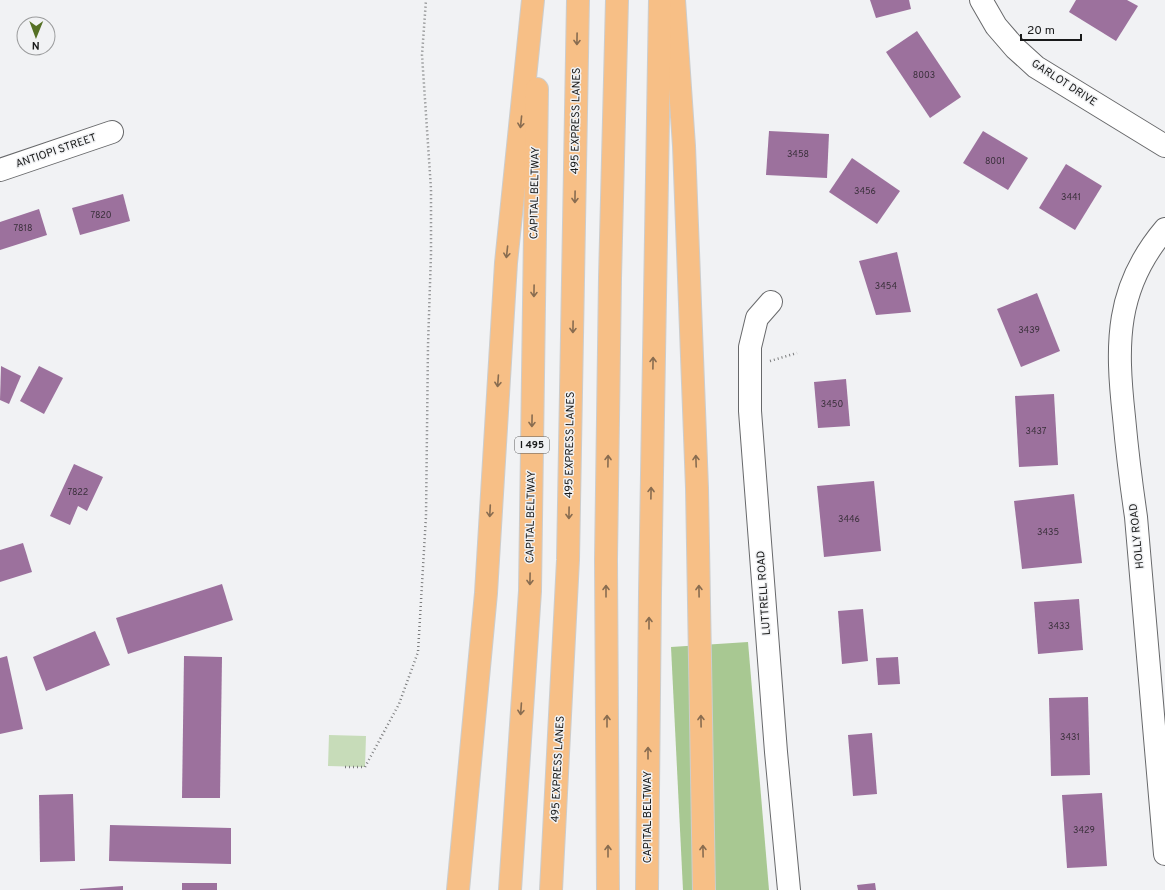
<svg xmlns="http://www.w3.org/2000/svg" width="1165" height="890" font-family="Overpass,sans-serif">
	<rect width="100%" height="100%" fill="#f1f2f4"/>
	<path fill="#c7dcb9" d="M329,735l37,1 -1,31 -37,-1z"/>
	<path fill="#a8c892" d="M748,642l21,248h-86l-12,-243z"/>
	<g fill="#9c719d">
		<path d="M870,0h39l2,9 -35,9z"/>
		<path d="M1076,0h51l11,6 -22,35 -47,-29z"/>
		<path d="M917,31l44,66 -31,21 -44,-66z"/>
		<path d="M769,131l60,3 -2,44 -61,-3z"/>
		<path d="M983,131l45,27 -20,32 -45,-27z"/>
		<path d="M852,158l48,33 -23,33 -48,-32z"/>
		<path d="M1066,164l36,22 -27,44 -36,-22z"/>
		<path d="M123,194l7,27 -50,14 -8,-27z"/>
		<path d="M39,209l8,26 -47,15v-28z"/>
		<path d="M897,252l14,60 -35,3 -17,-54z"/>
		<path d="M1037,293l23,58 -39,16 -24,-58z"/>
		<path d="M1,366l20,10 -12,28 -9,-4z"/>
		<path d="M39,366l24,12 -19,36 -24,-13z"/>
		<path d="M846,379l4,47 -32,2 -4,-46z"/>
		<path d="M1054,394l4,71 -39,2 -4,-71z"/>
		<path d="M74,464l29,13 -16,34 -9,-5 -8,19 -20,-9z"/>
		<path d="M874,481l7,70 -57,6 -7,-71z"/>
		<path d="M1074,494l8,69 -60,6 -8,-68z"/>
		<path d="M23,543l9,29 -32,10v-32z"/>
		<path d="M222,584l11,36 -105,34 -12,-36z"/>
		<path d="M1079,599l4,51 -45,4 -4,-52z"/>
		<path d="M863,609l5,52 -26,3 -4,-53z"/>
		<path d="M95,631l15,34 -64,26 -13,-34z"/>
		<path d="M7,656l16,73 -23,5v-76z"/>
		<path d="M184,656l38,1 -2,141h-38z"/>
		<path d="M898,657l2,27 -22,1 -2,-27z"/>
		<path d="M1088,697l2,78 -39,1 -2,-78z"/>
		<path d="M872,733l5,61 -24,2 -5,-61z"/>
		<path d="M1102,793l5,73 -40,2 -5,-73z"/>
		<path d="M73,794l2,67 -35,1 -1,-67z"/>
		<path d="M110,825l121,3v36l-122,-3z"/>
		<rect x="182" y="883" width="35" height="7"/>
		<path d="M875,883l1,7h-18l-1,-5z"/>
		<path d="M123,886v4h-43v-1z"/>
	</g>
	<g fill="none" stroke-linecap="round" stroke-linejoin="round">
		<defs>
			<g id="minor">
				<path d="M981,0l15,26 19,22 21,19 129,79"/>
				<path d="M0,170l112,-38"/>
				<path d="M1165,229c-50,59 -49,115 -41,188 3,33 7,66 12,100l29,337"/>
				<path d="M771,302l-14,16 -7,29v64l26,341 13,138"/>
			</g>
			<g id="highway">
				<path d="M674,0l10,146 13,342 7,402"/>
				<path d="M458,890l28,-297 20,-330 27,-263"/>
				<path d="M510,890l20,-299 7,-502"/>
				<path d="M551,890l17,-330 10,-560"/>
				<path d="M608,890l-2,-330 4,-282 7,-278"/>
				<path d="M647,890l3,-297 10,-593"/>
			</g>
		</defs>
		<use href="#minor" stroke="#68696b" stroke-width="24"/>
		<use href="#highway" stroke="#cccdcd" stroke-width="24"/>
		<g stroke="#7b7c7d" stroke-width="2.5" stroke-dasharray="1 3" stroke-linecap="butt">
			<path d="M770,361l27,-8"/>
			<path d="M345,767h20l34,-63 19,-52 8,-136 2,-171 3,-91v-65l-9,-134 4,-55"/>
		</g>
		<use href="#minor" stroke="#fff" stroke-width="22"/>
		<use href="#highway" stroke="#f7bf86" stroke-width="22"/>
	</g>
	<defs><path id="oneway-shaft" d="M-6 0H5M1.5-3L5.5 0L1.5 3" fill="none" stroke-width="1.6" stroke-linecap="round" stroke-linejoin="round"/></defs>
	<g stroke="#886c50">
		<use href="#oneway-shaft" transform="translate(577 39) rotate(91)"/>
		<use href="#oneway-shaft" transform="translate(521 122) rotate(96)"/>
		<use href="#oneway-shaft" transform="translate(575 197) rotate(91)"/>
		<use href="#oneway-shaft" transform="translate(507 252) rotate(96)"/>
		<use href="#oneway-shaft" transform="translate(534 291) rotate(91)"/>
		<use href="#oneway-shaft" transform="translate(573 327) rotate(91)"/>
		<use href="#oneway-shaft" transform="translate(653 363) rotate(-89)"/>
		<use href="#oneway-shaft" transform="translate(498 381) rotate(94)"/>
		<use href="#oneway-shaft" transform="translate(532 421) rotate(91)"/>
		<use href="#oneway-shaft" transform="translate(608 461) rotate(-89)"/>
		<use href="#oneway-shaft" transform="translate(696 461) rotate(-92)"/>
		<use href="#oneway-shaft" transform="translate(651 493) rotate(-89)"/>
		<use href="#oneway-shaft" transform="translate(490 511) rotate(93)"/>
		<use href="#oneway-shaft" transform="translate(569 513) rotate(91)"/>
		<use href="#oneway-shaft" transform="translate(530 579) rotate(91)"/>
		<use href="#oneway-shaft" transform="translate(606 591) rotate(-90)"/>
		<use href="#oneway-shaft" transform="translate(699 591) rotate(-91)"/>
		<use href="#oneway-shaft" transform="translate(649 623) rotate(-90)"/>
		<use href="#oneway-shaft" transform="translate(521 709) rotate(94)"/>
		<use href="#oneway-shaft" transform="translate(607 721) rotate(-90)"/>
		<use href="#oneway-shaft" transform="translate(701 721) rotate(-91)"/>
		<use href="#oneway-shaft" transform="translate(648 753) rotate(-90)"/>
		<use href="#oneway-shaft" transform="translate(608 851) rotate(-90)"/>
		<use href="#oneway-shaft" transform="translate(703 851) rotate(-91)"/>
	</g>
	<g text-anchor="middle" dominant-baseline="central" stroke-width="3" stroke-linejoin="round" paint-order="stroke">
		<g font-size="9" fill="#3a303b">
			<text x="924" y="75">8003</text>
			<text x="798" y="154">3458</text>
			<text x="995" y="161">8001</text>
			<text x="865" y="191">3456</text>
			<text x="1071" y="197">3441</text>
			<text x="101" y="215">7820</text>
			<text x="23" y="228">7818</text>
			<text x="886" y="286">3454</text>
			<text x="1029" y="330">3439</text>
			<text x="832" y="404">3450</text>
			<text x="1036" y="431">3437</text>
			<text x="78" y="492">7822</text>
			<text x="849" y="519">3446</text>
			<text x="1048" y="532">3435</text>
			<text x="1059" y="626">3433</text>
			<text x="1070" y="737">3431</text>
			<text x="1084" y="830">3429</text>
		</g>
		<rect fill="#f1f2f4" stroke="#5a5b5b" stroke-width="1" x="515" y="437" width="34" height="16" rx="3"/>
		<g font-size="10" font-weight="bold" fill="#191a1a">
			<text x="532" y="445">I 495</text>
		</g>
		<g font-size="11" fill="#191a1a" stroke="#f1f2f4">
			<text transform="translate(1064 83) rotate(33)">GARLOT DRIVE</text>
			<text transform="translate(576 121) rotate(-89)">495 EXPRESS LANES</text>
			<text transform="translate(56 151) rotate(-19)">ANTIOPI STREET</text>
			<text transform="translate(535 193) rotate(-89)">CAPITAL BELTWAY</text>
			<text transform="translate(570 445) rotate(-89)">495 EXPRESS LANES</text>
			<text transform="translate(531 517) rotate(-89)">CAPITAL BELTWAY</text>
			<text transform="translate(1137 536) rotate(-96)">HOLLY ROAD</text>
			<text transform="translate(764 593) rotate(-94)">LUTTRELL ROAD</text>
			<text transform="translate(558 769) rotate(-87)">495 EXPRESS LANES</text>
			<text transform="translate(648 817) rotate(-90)">CAPITAL BELTWAY</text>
		</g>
	</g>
	<g transform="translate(36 36) rotate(181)"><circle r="19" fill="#f1f2f4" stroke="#9b9c9d"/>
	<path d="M0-3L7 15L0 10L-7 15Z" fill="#557024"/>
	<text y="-6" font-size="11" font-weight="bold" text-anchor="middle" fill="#191a1a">N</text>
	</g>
	<path d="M1021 34v6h60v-6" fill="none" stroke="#191a1a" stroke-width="2"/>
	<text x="1027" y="34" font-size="12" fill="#191a1a" stroke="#f1f2f4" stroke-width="3" paint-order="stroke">20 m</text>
</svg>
